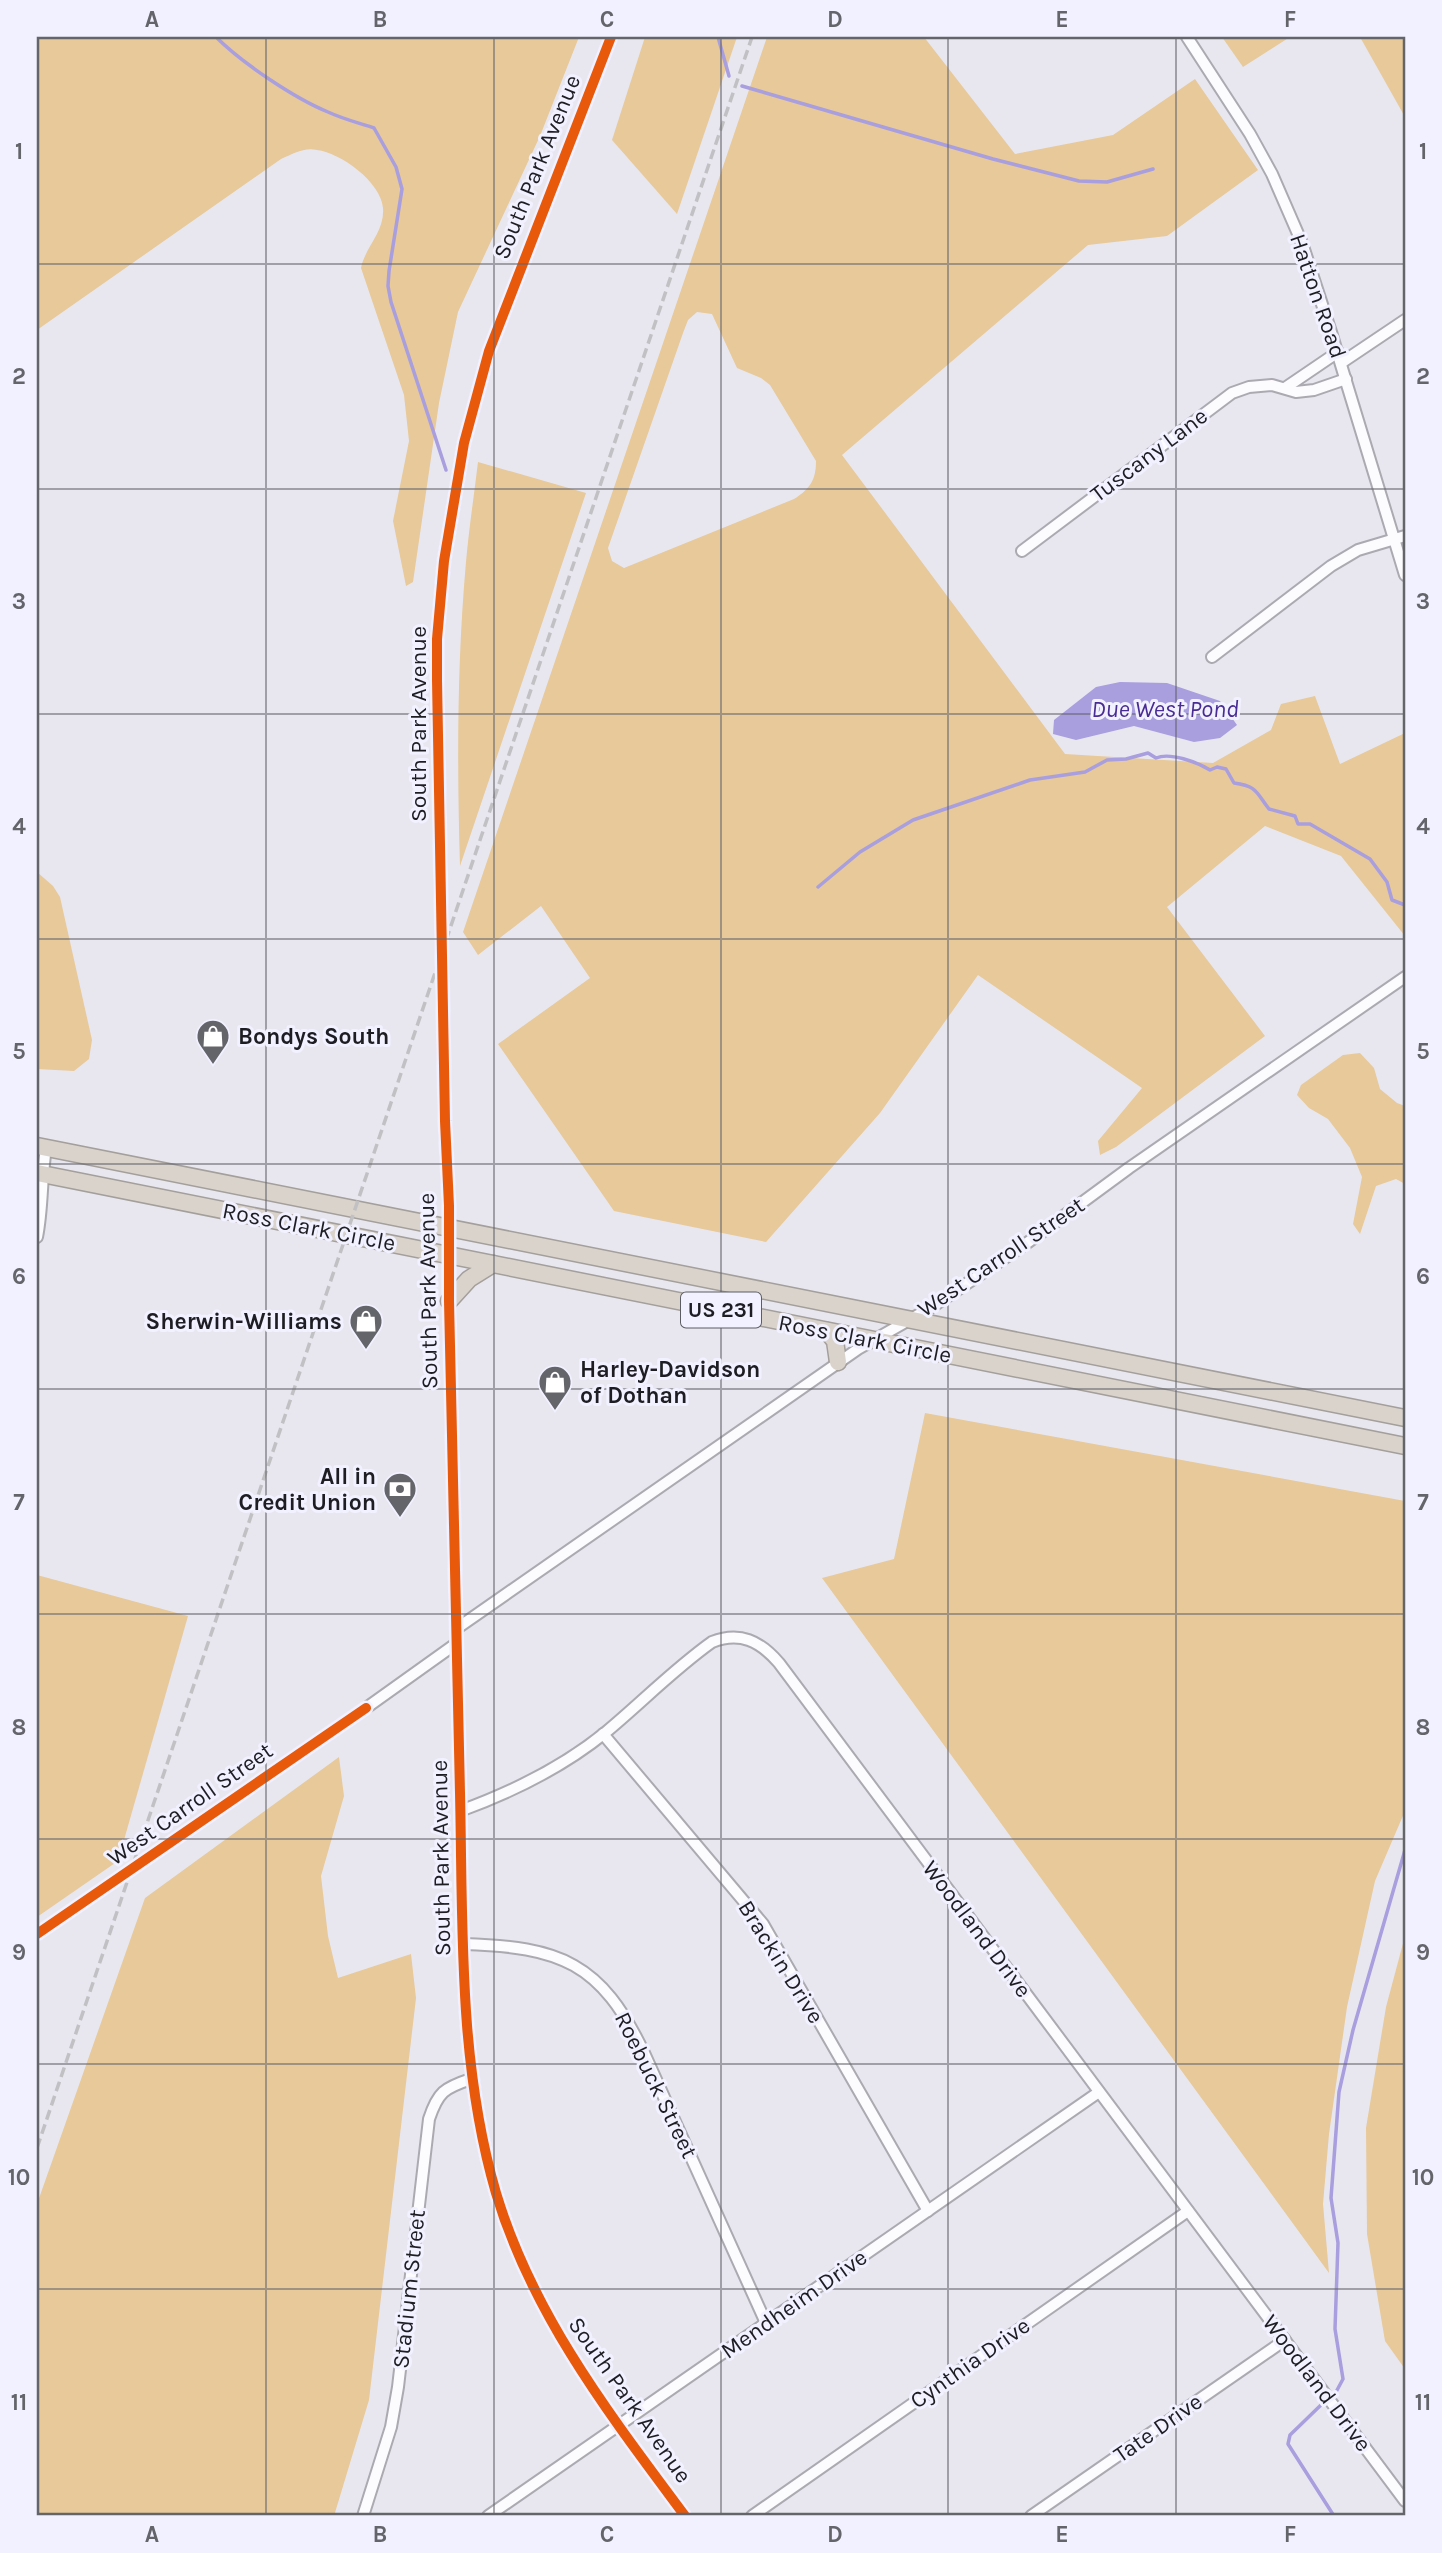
<svg xmlns="http://www.w3.org/2000/svg" width="1442" height="2553" font-family="Karla,sans-serif">
	<rect width="100%" height="100%" fill="#e8e7f0"/>
	<g fill="#e7c99a" fill-rule="evenodd">
		<path d="M37,37h542l-39,99 -82,176 -19,91 -26,179 -7,4 -13,-65 16,-80 -5,-46 -43,-127c4,-21 24,-36 22,-60 -2,-26 -42,-55 -66,-58 -13,-3 -24,4 -36,9l-244,171z"/>
		<path d="M645,37h92l-60,177 -65,-74z"/>
		<path d="M767,37h157l91,117 98,-19 82,-56 63,91 -91,66 -79,9 -246,210 223,299 148,9 58,-33 10,-26 34,-8 25,68 65,-31v203l-64,-80 -76,-30 -98,81 98,129 -149,111 -16,8 -2,-14 44,-53 -164,-113 -98,138 -114,129 -152,-31 -116,-167 92,-66 -49,-72 -63,49 -15,-23zM697,312l15,2 25,54 24,10 9,7 46,76c0,19 -6,28 -22,38l-170,69 -12,-7 -4,-13 75,-215 5,-13z"/>
		<path d="M1222,37h68l-47,30z"/>
		<path d="M1360,37h45v80z"/>
		<path d="M478,462l108,31 -126,373c-3,-102 -3,-203 6,-304 3,-33 8,-67 12,-100z"/>
		<path d="M37,872l16,14 7,11 32,143 -3,19 -15,12 -37,-2z"/>
		<path d="M1360,1053l14,15 6,21 17,14 8,3v78l-9,-5 -20,7 -16,48 -7,-10 9,-47 -12,-29 -22,-29 -19,-11 -12,-13 4,-10 42,-30z"/>
		<path d="M925,1413l480,88v310l-30,70 -28,126 -18,127 -6,70 6,69 -507,-695 72,-19z"/>
		<path d="M37,1575l151,41 -70,245 -81,56z"/>
		<path d="M339,1757l5,39 -23,80 7,60 10,42 73,-24 5,44 -47,402 -35,116h-297v-312l108,-306z"/>
		<path d="M1405,1936v433l-20,-28 -18,-107 -1,-106 20,-121z"/>
	</g>
	<path fill="#a99ede" d="M1120,682l47,1 53,18 17,24 -17,13 -26,4 -60,-16 -58,14 -23,-6 1,-14 42,-33z"/>
	<g fill="none" stroke-linecap="round" stroke-linejoin="round">
		<g stroke="#a99ede" stroke-width="3.5">
			<path d="M216,37c26,26 78,61 112,75 15,7 31,11 46,16l22,39 6,22 -13,82 -1,15 3,16 55,168"/>
			<path d="M718,37l11,39"/>
			<path d="M742,86l251,73 86,22 28,1 46,-13"/>
			<path d="M818,887l42,-35 53,-32 117,-40 55,-8 22,-12 19,-1 22,-6 8,5c14,-6 41,4 54,12l7,-3 9,2 8,14c23,3 22,9 35,26l26,7 3,8h12l60,35 17,23 5,18 13,5"/>
			<path d="M1336,2392l7,-13 -8,-50 3,-86 -7,-45 8,-106 14,-62 52,-180"/>
			<path d="M1322,2404l-32,31 -2,9 46,72"/>
		</g>
		<defs>
			<g id="minor">
				<path d="M611,37l-122,314 -25,92 -20,118 -7,78v41l8,441 4,85v95c3,164 7,328 11,492 3,133 -2,270 36,400 37,123 114,222 189,323"/>
				<path d="M1187,37l63,97 22,40 30,69 29,89 74,243"/>
				<path d="M1341,363l64,-43"/>
				<path d="M1285,388l53,-36"/>
				<path d="M1022,551l210,-158 17,-6 23,-2 24,7 18,-2 32,-11"/>
				<path d="M1212,657l119,-91 27,-16 47,-14"/>
				<path d="M37,1237c6,-30 4,-59 9,-89"/>
				<path d="M456,1629l402,-280 74,-42 95,-64 102,-75 276,-191"/>
				<path d="M603,1734l160,190 165,287"/>
				<path d="M460,1811c52,-19 102,-43 146,-79 35,-29 68,-63 106,-90 28,-11 48,-1 67,21l626,838"/>
				<path d="M37,1934l329,-226 91,-65"/>
				<path d="M464,1944c96,3 137,18 180,109l122,270"/>
				<path d="M363,2516l28,-89 7,-40 31,-268c9,-27 15,-31 42,-40"/>
				<path d="M488,2516l611,-424"/>
				<path d="M752,2516l436,-305"/>
				<path d="M1031,2516l254,-176"/>
			</g>
			<g id="highway">
				<path d="M37,1146l1368,272"/>
				<path d="M37,1173l1368,273"/>
				<path d="M449,1301l20,-22 24,-15"/>
				<path d="M827,1331l8,10 3,21"/>
			</g>
		</defs>
		<use href="#minor" stroke="#abaab1" stroke-width="14"/>
		<use href="#highway" stroke="#a49f9b" stroke-width="19"/>
		<use href="#minor" stroke="#fcfbfd" stroke-width="10"/>
		<use href="#highway" stroke="#d9d3cc" stroke-width="16"/>
		<path stroke="#c1c1c4" stroke-width="3.5" stroke-dasharray="10 5" stroke-linecap="butt" d="M37,2148l715,-2111"/>
		<defs>
			<g id="cycleway">
				<path d="M611,37l-122,314 -25,92 -20,118 -7,78v41l8,441 4,85v95c3,164 7,328 11,492 3,133 -2,270 36,400 37,123 114,222 189,323"/>
				<path d="M37,1934l329,-226"/>
			</g>
		</defs>
		<use href="#cycleway" stroke="#f2f1ff" stroke-width="15"/>
		<use href="#cycleway" stroke="#e8590c" stroke-width="10"/>
	</g>
	<path fill="none" stroke="#64646b" stroke-width="2" stroke-opacity="0.55" d="M266,37v2479M494,37v2479M721,37v2479M948,37v2479M1176,37v2479M37,264h1368M37,489h1368M37,714h1368M37,939h1368M37,1164h1368M37,1389h1368M37,1614h1368M37,1839h1368M37,2064h1368M37,2289h1368"/>
	<defs>
		<symbol id="shop-pin" viewBox="-11 -11 22 30"><path d="M0 17L-7.5 6A9.5 9.5 0 1 1 7.5 6Z" fill="#64646b" stroke="#f2f1ff"/><path d="M-5-2.5h2.3a2.7 3.5 0 0 1 5.4 0H5L5.5 6h-11ZM-1.5-2.5h3a1.5 2.3 0 0 0-3 0Z" fill="#fff"/></symbol>
		<symbol id="bank-pin" viewBox="-11 -11 22 30"><path d="M0 17L-7.5 6A9.5 9.5 0 1 1 7.5 6Z" fill="#64646b" stroke="#f2f1ff"/><path d="M-6-4H6V4H-6ZM0-2.3a2.3 2.3 0 1 0 0 4.6a2.3 2.3 0 1 0 0-4.6Z" fill="#fff"/></symbol>
	</defs>
	<g fill-rule="evenodd">
		<use href="#shop-pin" x="194" y="1017" width="38" height="52"/>
		<use href="#shop-pin" x="347" y="1302" width="38" height="52"/>
		<use href="#shop-pin" x="536" y="1363" width="38" height="52"/>
		<use href="#bank-pin" x="381" y="1470" width="38" height="52"/>
	</g>
	<g text-anchor="middle" dominant-baseline="central" stroke-width="6" stroke-linejoin="round" paint-order="stroke">
		<rect fill="#f2f1ff" stroke="#5d5d65" stroke-width="2" x="681" y="1292.5" width="80" height="35" rx="5"/>
		<g font-size="21" font-weight="bold" fill="#1d1d23">
			<text x="721" y="1310">US 231</text>
		</g>
		<g font-size="23" fill="#1d1d23" stroke="#f2f1ff">
			<text transform="translate(537 167) rotate(-68)">South Park Avenue</text>
			<text transform="translate(1318 296) rotate(71)">Hatton Road</text>
			<text transform="translate(1149 455) rotate(-37)">Tuscany Lane</text>
			<text transform="translate(418 724) rotate(-90)">South Park Avenue</text>
			<text transform="translate(309 1227) rotate(11)">Ross Clark Circle</text>
			<text transform="translate(1001 1257) rotate(-34)">West Carroll Street</text>
			<text transform="translate(428 1291) rotate(-91)">South Park Avenue</text>
			<text transform="translate(865 1339) rotate(11)">Ross Clark Circle</text>
			<text transform="translate(190 1804) rotate(-35)">West Carroll Street</text>
			<text transform="translate(441 1858) rotate(-91)">South Park Avenue</text>
			<text transform="translate(977 1929) rotate(53)">Woodland Drive</text>
			<text transform="translate(781 1962) rotate(58)">Brackin Drive</text>
			<text transform="translate(656 2085) rotate(64)">Roebuck Street</text>
			<text transform="translate(409 2289) rotate(-84)">Stadium Street</text>
			<text transform="translate(794 2304) rotate(-35)">Mendheim Drive</text>
			<text transform="translate(970 2363) rotate(-35)">Cynthia Drive</text>
			<text transform="translate(1317 2383) rotate(53)">Woodland Drive</text>
			<text transform="translate(630 2400) rotate(55)">South Park Avenue</text>
			<text transform="translate(1158 2428) rotate(-35)">Tate Drive</text>
		</g>
		<g font-size="23" font-weight="bold" fill="#1d1d23" stroke="#f2f1ff" text-anchor="start">
			<text x="238" y="1036">Bondys South</text>
			<text x="342" y="1321" text-anchor="end">Sherwin-Williams</text>
			<text x="580" y="1369">Harley-Davidson<tspan x="580" dy="26">of Dothan</tspan></text>
			<text x="376" y="1476" text-anchor="end">All in<tspan x="376" dy="26">Credit Union</tspan></text>
		</g>
		<g font-size="24" font-style="italic" fill="#492c93" stroke="#f2f1ff">
			<text x="1165" y="709">Due West Pond</text>
		</g>
	</g>
	<rect width="1442" height="2553" fill="none" stroke="#f2f1ff" stroke-width="77"/>
	<rect x="38" y="38" width="1366" height="2476" fill="none" stroke="#64646b" stroke-width="2.5"/>
	<g font-size="23" text-anchor="middle" font-weight="bold" fill="#64646b">
		<text x="152" y="27">A</text>
		<text x="380" y="27">B</text>
		<text x="607" y="27">C</text>
		<text x="835" y="27">D</text>
		<text x="1062" y="27">E</text>
		<text x="1290" y="27">F</text>
		<text x="19" y="159">1</text>
		<text x="1423" y="159">1</text>
		<text x="19" y="384">2</text>
		<text x="1423" y="384">2</text>
		<text x="19" y="609">3</text>
		<text x="1423" y="609">3</text>
		<text x="19" y="834">4</text>
		<text x="1423" y="834">4</text>
		<text x="19" y="1059">5</text>
		<text x="1423" y="1059">5</text>
		<text x="19" y="1284">6</text>
		<text x="1423" y="1284">6</text>
		<text x="19" y="1510">7</text>
		<text x="1423" y="1510">7</text>
		<text x="19" y="1735">8</text>
		<text x="1423" y="1735">8</text>
		<text x="19" y="1960">9</text>
		<text x="1423" y="1960">9</text>
		<text x="19" y="2185">10</text>
		<text x="1423" y="2185">10</text>
		<text x="19" y="2410">11</text>
		<text x="1423" y="2410">11</text>
		<text x="152" y="2542">A</text>
		<text x="380" y="2542">B</text>
		<text x="607" y="2542">C</text>
		<text x="835" y="2542">D</text>
		<text x="1062" y="2542">E</text>
		<text x="1290" y="2542">F</text>
	</g>
</svg>
